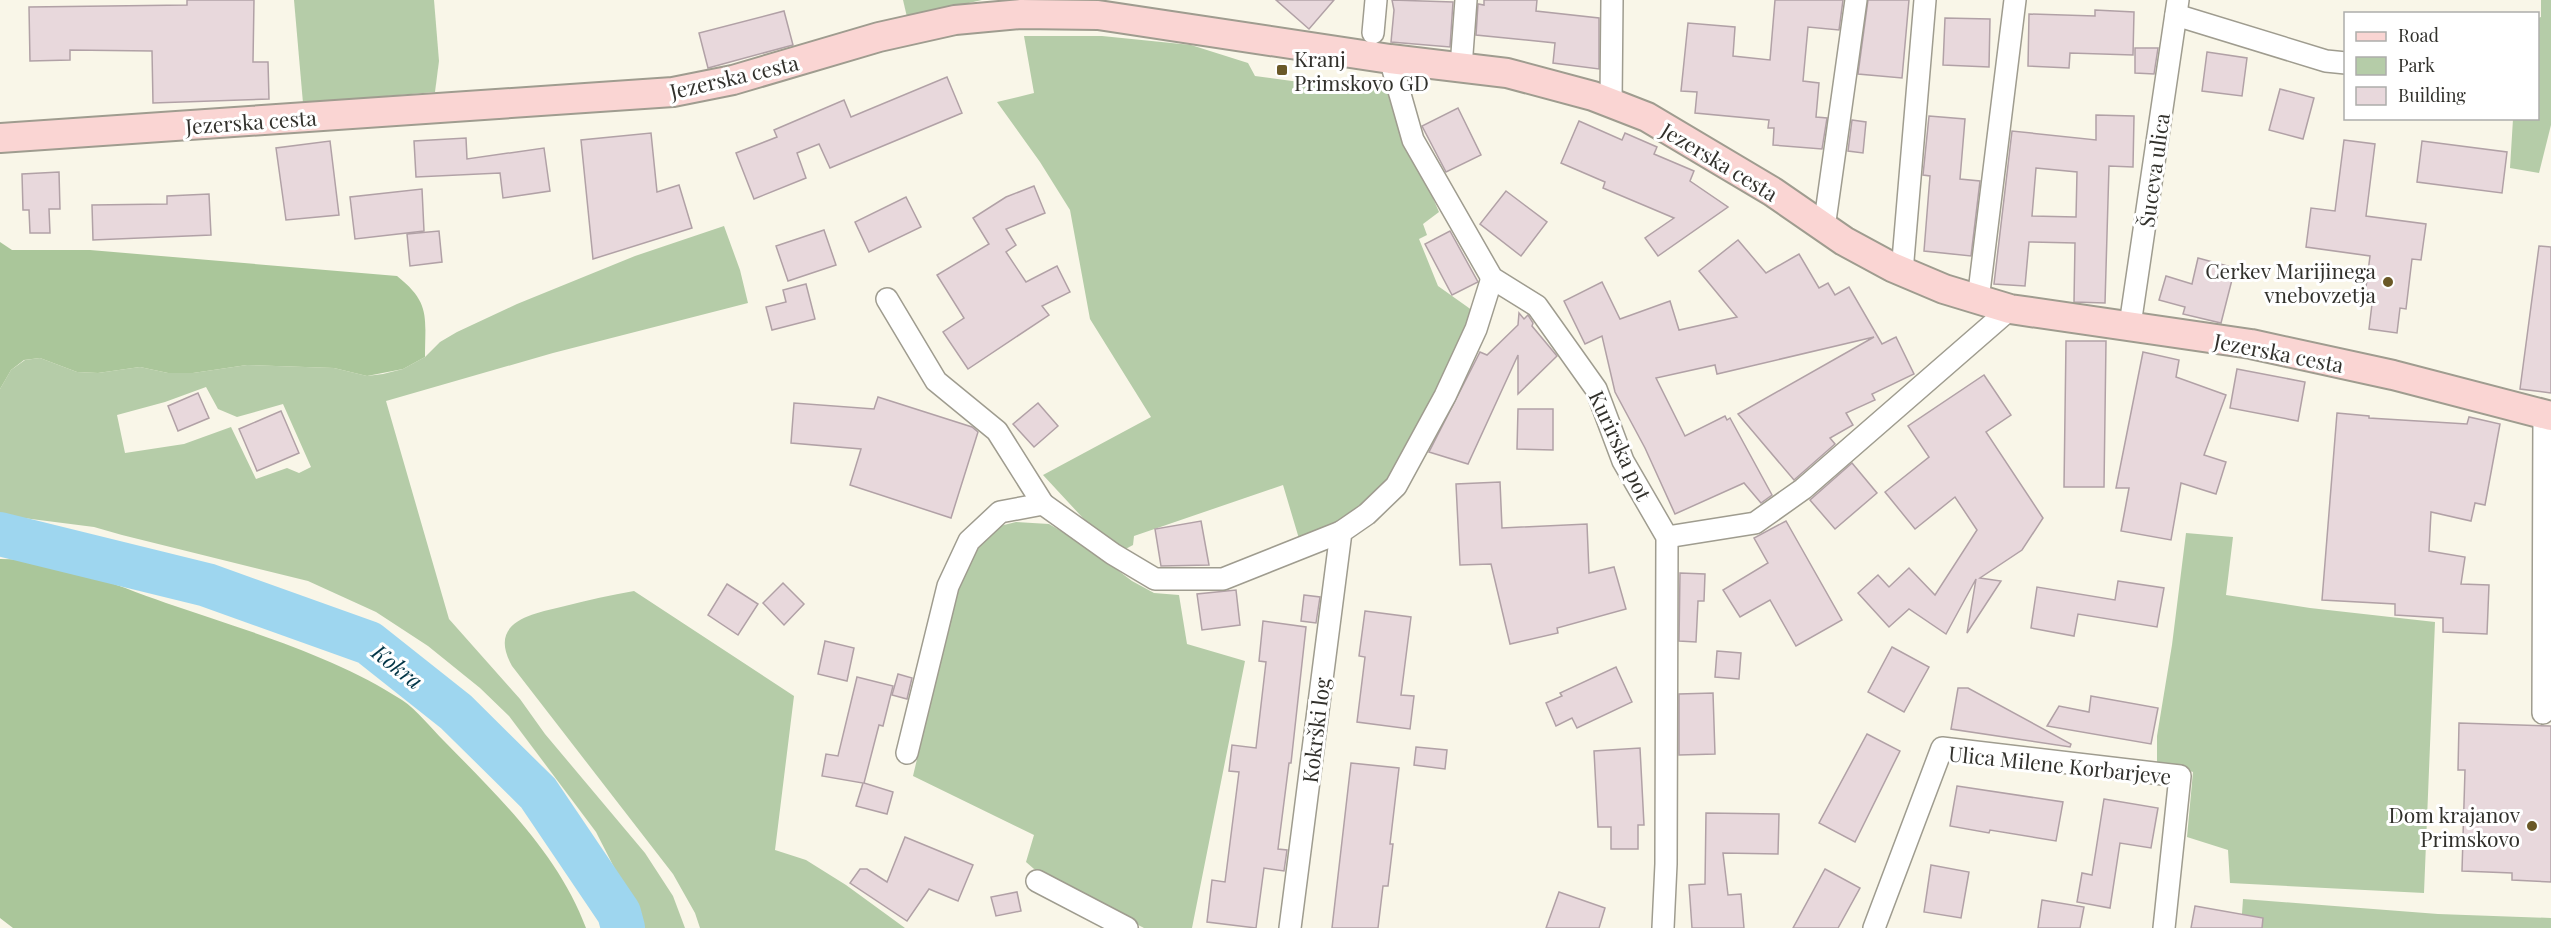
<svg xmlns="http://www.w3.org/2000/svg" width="2551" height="928" font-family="'Playfair Display',serif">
	<rect width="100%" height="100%" fill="#f9f6e8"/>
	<g fill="#b5cca8" fill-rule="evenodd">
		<path d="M294,0h140l5,61 -4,31 -132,11z"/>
		<path d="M903,0h79l-75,17z"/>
		<path d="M2541,0h10v125l-12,48 -29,-5 3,-49 25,-1v-100l3,-1z"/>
		<path d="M1024,36h78l89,9 57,18 7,13 37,5 98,4 23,67 26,60 -16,12 4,11 -8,4 19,47 38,27 -85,168 -28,30 -63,31 -17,-57 -149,51 -1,9 -13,7 -26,-22 -51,-55 108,-58 -61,-98 -20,-109 -30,-48 -43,-60 37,-9z"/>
		<path d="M724,226l16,44 8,33 -195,50 -167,48 63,218 71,80 25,35 100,119 28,43 12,32h-40l-49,-96 -87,-116 -29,-28 -52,-42 -52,-34 -68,-31 -186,-46 -28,-8 -94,-12v-126l11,-19 14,-10 15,-2 37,14 21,1 42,-6 28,6h25l54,-8 87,3 33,8 16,-2 20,-5 22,-12 15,-15 17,-10 60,-28 118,-48zM206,387l12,22 19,8 46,-13 28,63 -12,6 -12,-5 -31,11 -25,-52 -47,17 -59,9 -8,-38 48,-13z"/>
		<path d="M1016,522l33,2 34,20 49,37 22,12 25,2 8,49 58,17 -53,267h-48l-103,-53 -15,-13 8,-27 -121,-59 48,-203 20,-30 19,-17z"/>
		<path d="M2186,533l47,4 -7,58 84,13 125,14 -11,271 -194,-10 -2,-33 -41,-13 6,-65 -36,-10v-26l15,-91z"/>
		<path d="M634,591l160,105 -19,154 31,10 40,25 59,43h-205l-5,-15 -22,-39 -161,-208c-25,-45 20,-52 53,-60 23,-6 46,-11 69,-15z"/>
		<path d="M2243,899l195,15 113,4v10h-310z"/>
	</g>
	<g fill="#aac69a">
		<path d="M0,242l12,8h78l307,26c34,27 28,41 28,81l-22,12 -36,7 -33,-8 -87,-3 -54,8h-25l-28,-6 -42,6 -21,-1 -37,-14 -16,2 -13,10 -11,19z"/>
		<path d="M0,559c58,0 112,25 166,44 76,26 169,53 236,97 15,10 29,28 42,41 54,55 115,114 142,187h-573l-13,-10z"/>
	</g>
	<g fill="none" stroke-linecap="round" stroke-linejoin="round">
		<path stroke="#9ed6ef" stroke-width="44" d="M0,534l207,51 162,58 87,69 82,81 81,120 4,15"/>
	</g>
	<g fill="#e8d8dc" stroke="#b1a1a6" stroke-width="1.5" fill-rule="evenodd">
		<path d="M187,0h67l-1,62h15l1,37 -116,4 -1,-52 -82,-1v10l-40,1 -1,-54 158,-2z"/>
		<path d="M1276,0h58l-25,29z"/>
		<path d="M1392,0l61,2 -3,45 -59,-5 3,-32z"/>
		<path d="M1484,0h53l-1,11 63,7v51l-46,-6 2,-20 -79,-8 2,-31 6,1z"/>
		<path d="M1775,0h68l-4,30 -31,-3 -5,54 16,2 -3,34 11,1 -5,31 -49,-4 1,-17h-6l1,-8 -74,-7 2,-21 -16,-1 7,-68 47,4 -2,29 37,4z"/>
		<path d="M1868,0h41l-7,78 -44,-4z"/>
		<path d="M2095,10l39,2 -1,43 -63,-2 -1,15 -41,-2 1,-52 66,2z"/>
		<path d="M784,11l9,34 -85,23 -9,-35z"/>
		<path d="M1945,18l45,1 -1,48 -46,-2z"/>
		<path d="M2135,48h23l-4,26 -19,-1z"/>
		<path d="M2207,52l40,6 -5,38 -40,-5z"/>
		<path d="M947,77l15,36 -132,55 -11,-24 -22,9 9,25 -52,21 -18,-46 41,-16 -3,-7 70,-30 7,17z"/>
		<path d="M2280,89l34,9 -11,41 -34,-9z"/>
		<path d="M1458,108l23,47 -35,17 -24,-46z"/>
		<path d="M2096,115l38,1 -1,51 -24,-1 -4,137 -31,-1 1,-59 -46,-1 -4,44 -31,-2 18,-153 84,9zM2036,168l41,4 -1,45 -44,-1z"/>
		<path d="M1929,116l36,3 -5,60 20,2 -9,75 -47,-5 6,-75 -7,-1z"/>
		<path d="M1852,120l14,2 -3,31 -15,-2z"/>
		<path d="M1579,121l43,19 3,-7 32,14 -3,7 40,17 -4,10 38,26 -70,49 -13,-18 29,-20 -71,-30 2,-6 -44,-19z"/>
		<path d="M651,133l6,59 22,-7 13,43 -99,31 -12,-119z"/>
		<path d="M466,138l1,21 77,-11 6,43 -47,7 -3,-25 -84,4 -2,-36z"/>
		<path d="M2344,140l31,4 -9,72 60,8 -5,36 -9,-1 -6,50 -6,-1 -3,25 -28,-4 3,-25 -8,-1 6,-47 -64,-9 5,-39 24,3z"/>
		<path d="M330,141l9,74 -53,5 -10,-72z"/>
		<path d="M2422,141l85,11 -5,41 -85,-11z"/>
		<path d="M59,172l1,37h-11l1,24h-20l-1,-23h-6l-1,-36z"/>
		<path d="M1034,186l11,27 -39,16 10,16 -10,7 20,30 31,-16 13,26 -28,14 7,9 -81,54 -25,-37 21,-14 -27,-43 52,-31 -16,-26 33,-21z"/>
		<path d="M422,189l2,42 -69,8 -5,-42z"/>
		<path d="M1506,191l41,31 -26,34 -41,-32z"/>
		<path d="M209,194l2,41 -118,5 -1,-35 75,-1v-8z"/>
		<path d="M906,197l15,30 -52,25 -14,-30z"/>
		<path d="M824,230l12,35 -48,16 -12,-35z"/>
		<path d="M439,231l3,31 -32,4 -3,-32z"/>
		<path d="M1450,231l28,51 -26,13 -27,-51z"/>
		<path d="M1738,240l28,33 33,-19 20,34 9,-5 7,12 14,-8 33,57 14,-7 18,37 -42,20 3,6 -29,13 7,12 -23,13 5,6 -41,36 -56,-66 136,-77 -157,37 -2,-9 -59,13 29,58 40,-20 2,4 3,-2 42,77 -11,8 -17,-20 -69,31 -30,-66 -30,-56 -13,-56 -17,8 -21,-43 38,-19 18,37 50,-18 9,29 58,-13 -38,-46z"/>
		<path d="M2539,246l12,1v146l-31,-4z"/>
		<path d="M2198,258l37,10 -14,55 -38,-9 2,-7 -26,-7 7,-24 26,8z"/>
		<path d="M806,284l9,35 -43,11 -6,-23 20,-5 -3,-12z"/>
		<path d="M1519,313l5,6 4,-4 5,8 -1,3 25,30 -39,38v-39l-50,109 -39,-12 51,-100 7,3 31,-30z"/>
		<path d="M2066,341h40l-2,146h-40z"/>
		<path d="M2143,352l36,8 -3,17 50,18 -22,60 22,7 -10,32 -35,-11 -10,57 -50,-9 8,-43h-13z"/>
		<path d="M2237,369l68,13 -7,39 -68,-13z"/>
		<path d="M1984,375l27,40 -25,17 57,86 -21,32 -42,28 21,3 -34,52 9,-54 -30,55 -37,-25 -20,18 -31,-34 20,-18 11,12 20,-19 26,27 42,-65 -22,-33 -40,32 -30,-37 44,-35 -21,-31z"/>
		<path d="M198,393l11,25 -31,13 -10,-25z"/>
		<path d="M878,397l94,30 6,5 -27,86 -101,-33 11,-36 -70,-6 3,-40 80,6z"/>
		<path d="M1038,403l20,23 -24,21 -21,-23z"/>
		<path d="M1518,409h35v41l-36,-1z"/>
		<path d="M281,411l18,42 -42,18 -18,-42z"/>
		<path d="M2337,413l32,3v2l98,6 2,-7 31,7 -15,81 -10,-2 -4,18 -40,-9 -2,39 36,6 -4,27 28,1 -2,49 -44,-2v-14l-48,-3v-11l-73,-4z"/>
		<path d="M1852,463l25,30 -42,36 -25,-29z"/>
		<path d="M1500,482l2,46 85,-4 2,49 25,-6 12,42 -69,19 1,5 -48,11 -19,-80 -31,1 -4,-81z"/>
		<path d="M1201,521l8,44 -48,1 -6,-37z"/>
		<path d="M1786,521l56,99 -46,26 -26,-46 -30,17 -17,-27 45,-27 -14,-25z"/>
		<path d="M1680,573l25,1 -1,27h-6l-2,41 -17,-1z"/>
		<path d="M2118,581l46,7 -7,39 -79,-13 -4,22 -43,-8 6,-41 78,13z"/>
		<path d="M783,583l21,21 -20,21 -21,-22z"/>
		<path d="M727,584l31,20 -20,31 -30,-20z"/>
		<path d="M1236,590l4,35 -38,5 -5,-36z"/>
		<path d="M1304,595l16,2 -4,26 -15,-2z"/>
		<path d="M1365,611l46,6 -10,78 13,1 -4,33 -53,-7 8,-65 -6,-1z"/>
		<path d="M1263,621l43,6 -15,136h-2l-11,86 9,1 -3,21 -20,-3 -8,60 -49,-6 5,-42 13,2 14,-110 -10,-1 3,-26 24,3 10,-86 -7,-1z"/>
		<path d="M825,641l29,7 -7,33 -29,-7z"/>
		<path d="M1892,647l37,20 -25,45 -36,-20z"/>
		<path d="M1717,651l24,2 -2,26 -24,-2z"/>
		<path d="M1616,667l16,35 -55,26 -5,-10 -16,8 -10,-23 16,-7 -2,-3z"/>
		<path d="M898,674l14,4 -5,21 -15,-4z"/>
		<path d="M857,677l36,9 -10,40 -4,-1 -15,58 29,9 -6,22 -31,-8 7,-23 -41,-7 4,-22 12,2z"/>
		<path d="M1958,688h10l103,56 -1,3 -119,-18z"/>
		<path d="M1713,693l2,61 -36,1v-61z"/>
		<path d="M2091,696l67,12 -7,36 -104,-18 12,-20 30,6z"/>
		<path d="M2459,723l92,3v156l-39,-2v-7l-50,-2 3,-101h-7z"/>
		<path d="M1867,734l33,17 -45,91 -36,-19z"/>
		<path d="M1416,747l31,3 -2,19 -31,-4z"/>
		<path d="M1640,748l4,77h-6v24h-27v-22h-13l-4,-76z"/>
		<path d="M1351,763l48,5 -9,76h3l-5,42h-5l-5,42h-46z"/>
		<path d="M1957,786l106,16 -7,39 -66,-11 -1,3 -39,-7z"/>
		<path d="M2104,799l54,9 -7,40 -31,-5 -10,65 -33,-6 5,-29 10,2z"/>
		<path d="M1706,813l73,1 -1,40 -55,-1 5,42 13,-1 3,34h-52l-3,-43 16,-1z"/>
		<path d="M905,837l68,28 -15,36 -29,-12 -22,32 -57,-38 10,-14h7l20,13z"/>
		<path d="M1931,865l38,7 -8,46 -37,-6z"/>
		<path d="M1825,869l35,19 -22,40h-45z"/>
		<path d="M1017,892l4,19 -25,5 -5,-19z"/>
		<path d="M1559,892l46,16 -6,20h-53z"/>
		<path d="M2042,900l42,7 -4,21h-42z"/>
		<path d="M2195,906l68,12 -1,10h-71z"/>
	</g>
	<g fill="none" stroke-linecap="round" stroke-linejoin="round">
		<defs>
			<g id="street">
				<path d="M2176,15l150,46 20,2"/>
				<path d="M1373,33l3,-33"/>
				<path d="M1390,59l23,81 79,138 45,28 59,83 27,72 44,76 -1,327 -3,64"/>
				<path d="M1461,67l5,-67"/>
				<path d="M1611,102l1,-102"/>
				<path d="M1824,228l32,-228"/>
				<path d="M1902,272l23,-272"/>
				<path d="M887,299l49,82 61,50 46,73"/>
				<path d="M1978,300l37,-300"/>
				<path d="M2130,325l48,-325"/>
				<path d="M1667,537l88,-14 48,-34 207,-180"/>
				<path d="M2543,713l1,-299"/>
				<path d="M907,753l41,-167 21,-45 31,-29 43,-8 70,50 42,25h68l118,-47"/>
				<path d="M1037,881l90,47"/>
				<path d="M1290,928l51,-396 26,-18 29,-28 49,-90 31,-67 16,-51"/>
				<path d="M1874,928l68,-180 238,28 -16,152"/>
			</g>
			<path id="secondary" d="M0,138l673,-46 60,-12 146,-43 76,-17 66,-6 77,1 292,44 117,14 86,23 54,21 126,75 71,49 48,26 52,22 66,20 241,35 142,31 158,41"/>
		</defs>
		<use href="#street" stroke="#9f9c8f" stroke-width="24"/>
		<use href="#secondary" stroke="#9f9c8f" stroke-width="32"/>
		<use href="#street" stroke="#fff" stroke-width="21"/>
		<use href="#secondary" stroke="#fad5d3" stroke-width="28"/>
	</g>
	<g fill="#6a5826" stroke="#fff" stroke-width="2">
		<rect x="1276" y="64" width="12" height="12" rx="3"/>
		<circle cx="2388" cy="282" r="6"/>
		<circle cx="2532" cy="826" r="6"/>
	</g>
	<g text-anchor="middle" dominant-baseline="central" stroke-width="6" stroke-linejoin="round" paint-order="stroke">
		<g font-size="21" fill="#32312c" stroke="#fff" text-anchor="end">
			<text x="1294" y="58" text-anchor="start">Kranj<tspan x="1294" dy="24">Primskovo GD</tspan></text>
			<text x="2376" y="270">Cerkev Marijinega<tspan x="2376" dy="24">vnebovzetja</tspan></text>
			<text x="2520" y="814">Dom krajanov<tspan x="2520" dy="24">Primskovo</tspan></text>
		</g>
		<g font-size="21" fill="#32312c" stroke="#fff">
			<text transform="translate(734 76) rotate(-13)">Jezerska cesta</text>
			<text transform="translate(251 121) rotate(-4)">Jezerska cesta</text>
			<text transform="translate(1720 161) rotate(31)">Jezerska cesta</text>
			<text transform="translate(2153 170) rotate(-82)">Šuceva ulica</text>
			<text transform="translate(2279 352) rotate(11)">Jezerska cesta</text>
			<text transform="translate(1621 445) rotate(65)">Kurirska pot</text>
			<text transform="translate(1315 730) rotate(-83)">Kokrški log</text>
			<text transform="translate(2060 764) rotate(6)">Ulica Milene Korbarjeve</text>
		</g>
		<g font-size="22" font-style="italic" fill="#033647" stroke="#fff">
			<text transform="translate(398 666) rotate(38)">Kokra</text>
		</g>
	</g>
	<rect x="2344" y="12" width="195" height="108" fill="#ffffff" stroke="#adadab" stroke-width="1.5"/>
	<rect x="2356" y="32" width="30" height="9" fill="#fad5d3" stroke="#adadab" stroke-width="1.5"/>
	<text x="2398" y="42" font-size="18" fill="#32312c">Road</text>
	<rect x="2356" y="57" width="30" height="18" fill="#b5cca8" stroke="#adadab" stroke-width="1.5"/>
	<text x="2398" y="72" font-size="18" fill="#32312c">Park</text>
	<rect x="2356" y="87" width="30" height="18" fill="#e8d8dc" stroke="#adadab" stroke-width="1.5"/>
	<text x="2398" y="102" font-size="18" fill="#32312c">Building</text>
</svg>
